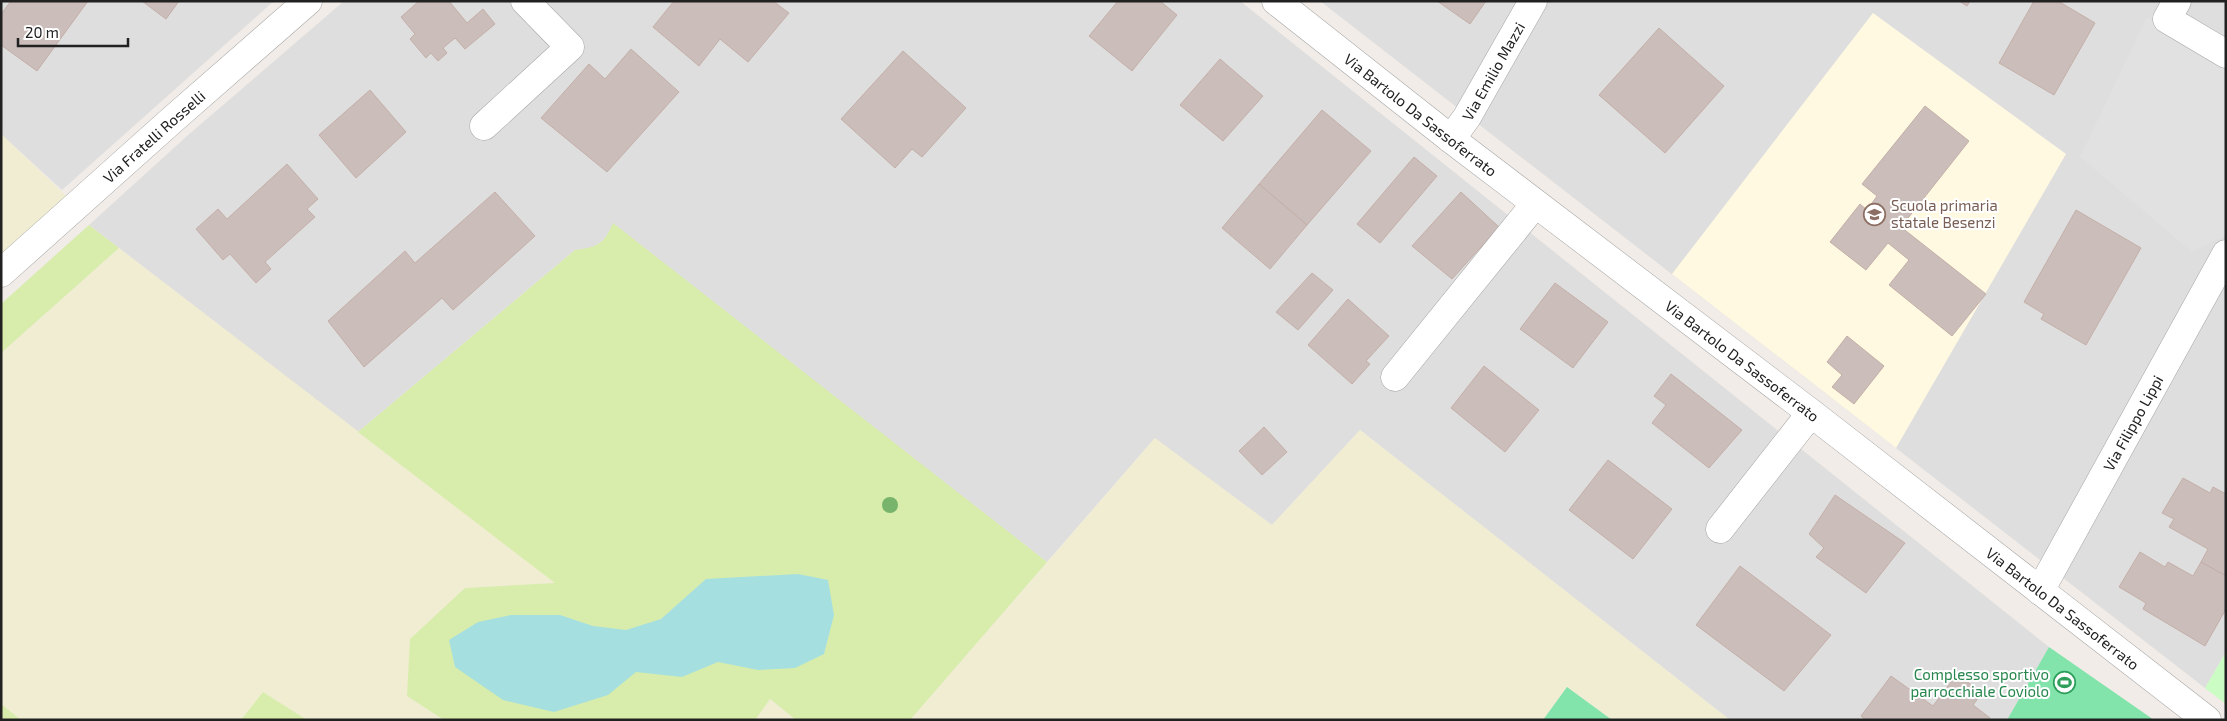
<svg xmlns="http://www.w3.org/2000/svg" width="2227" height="721" font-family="'Exo 2',sans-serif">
	<rect width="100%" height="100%" fill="#f1ece7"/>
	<g fill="#dfdede">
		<path d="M1,1h273l-212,189 -61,-56z"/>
		<path d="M344,1h896l809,646 -42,73h-277l-370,-290 -88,95 -118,-86 -107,123 -436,-334 -5,10 -13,10 -18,2 -217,182 -269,-207 98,-89z"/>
		<path d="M1320,1h906v651l-21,36z"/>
	</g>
	<path fill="#fff9e2" d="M1873,13l193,141 -170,294 -224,-174z"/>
	<g fill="#f0edd2">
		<path d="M1,134l76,72 -76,67z"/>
		<path d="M119,248l437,335 -91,5 -58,108 37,24h-137l-44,-28 -22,28h-220l-20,-16v-351z"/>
		<path d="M1360,430l370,290h-118l-45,-33 -24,33h-633l245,-282 117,87z"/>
		<path d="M769,699l27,21h-41z"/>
	</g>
	<g fill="#d8edab">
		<path d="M613,223l434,339 -137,158h-114l-26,-21 -15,21h-311l-37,-24 3,-57 55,-51 90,-5 -197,-151 217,-182c23,-3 29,-6 38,-27z"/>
		<path d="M89,225l30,23 -118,105v-49z"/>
		<path d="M263,692l44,28h-66z"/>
		<path d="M1,704l20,16h-20z"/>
	</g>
	<path fill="#cafcc3" d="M2226,652v52l-21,-16z"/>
	<g fill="#82e3ab">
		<path d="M2049,647l105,73h-147z"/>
		<path d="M1567,687l45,33h-69z"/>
	</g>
	<path fill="#e1e1e1" d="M2147,17l79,47v171l-34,17 -112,-95z"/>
	<path fill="#a6dfe0" d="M798,574l30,6 6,35 -10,39 -29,14 -37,2 -40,-8 -36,15 -46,-5 -28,23 -54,17 -51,-12 -48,-33 -6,-27 29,-18 33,-7h49l33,11 33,4 35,-11 45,-40z"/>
	<g fill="#cabdba" stroke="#c4afa8">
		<path d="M11,1h77l-51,70 -36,-26v-31z"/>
		<path d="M142,1h37l-13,18z"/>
		<path d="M419,1h30l18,22 16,-14 12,15 -30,25 -10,-11 -12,10 4,5 -9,8 -7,-8 -5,5 -16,-19 5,-5 -14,-17z"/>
		<path d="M674,1h99l16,12 -41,49 -28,-23 -21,27 -46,-39z"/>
		<path d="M1118,1h42l17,14 -45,56 -43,-35z"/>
		<path d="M1437,1h49l-16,23z"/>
		<path d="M1959,1h11l-3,5z"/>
		<path d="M2034,1h24l37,22 -41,72 -55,-32z"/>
		<path d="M1659,28l65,58 -59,67 -66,-58z"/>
		<path d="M631,49l48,43 -72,80 -66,-54 48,-54 16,15z"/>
		<path d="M903,51l63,57 -44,49 -10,-8 -17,19 -54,-49z"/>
		<path d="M1220,59l43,37 -40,45 -43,-36z"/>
		<path d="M370,90l36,42 -50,46 -37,-43z"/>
		<path d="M1925,106l44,35 -68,86 85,67 -34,42 -63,-51 20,-25 -21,-17 -22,27 -36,-28 30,-38 7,6 10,-14 -15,-12z"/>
		<path d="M1322,110l49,41 -64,74 -48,-41z"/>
		<path d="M1414,157l23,19 -57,67 -23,-19z"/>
		<path d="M287,164l31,35 -11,10 8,8 -50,45 6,7 -15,14 -26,-29 -7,6 -27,-31 22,-20 9,10z"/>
		<path d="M1259,184l48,41 -37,44 -48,-41z"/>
		<path d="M495,192l40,44 -82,74 -11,-12 -78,69 -36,-46 77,-70 10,12z"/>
		<path d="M1461,192l38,35 -47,52 -40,-33z"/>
		<path d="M2076,210l65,38 -55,97 -45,-26 3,-5 -20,-12z"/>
		<path d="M1312,273l21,17 -35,40 -22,-18z"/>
		<path d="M1555,283l53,39 -35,46 -53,-39z"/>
		<path d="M1348,299l41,37 -23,25 4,3 -18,20 -44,-39z"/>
		<path d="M1847,336l37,30 -30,38 -22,-17 10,-12 -15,-13z"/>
		<path d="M1484,366l55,44 -34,42 -54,-44z"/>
		<path d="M1671,374l71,56 -33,38 -57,-45 14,-18 -12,-9z"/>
		<path d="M1264,427l23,25 -25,23 -23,-24z"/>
		<path d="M1608,460l64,49 -39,50 -64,-49z"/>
		<path d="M2183,478l27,15 3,-6 13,7v82l-25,-14 7,-13 -39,-22 5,-8 -12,-6z"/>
		<path d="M1835,495l70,48 -39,50 -50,-36 8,-9 -15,-14z"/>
		<path d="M2140,552l25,15 3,-5 25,14 8,-14 25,14v33l-21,37 -62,-37 3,-6 -27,-16z"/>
		<path d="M1740,566l91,69 -47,56 -88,-66z"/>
		<path d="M1957,674l25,19 -9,12 17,13 -2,2h-122l-5,-4 30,-40 42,30z"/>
	</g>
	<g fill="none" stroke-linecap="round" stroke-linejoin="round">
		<defs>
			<g id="minor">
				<path d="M2177,1l-10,18 59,35"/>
				<path d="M484,126l86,-79 -45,-46"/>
				<path id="s1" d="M1451,139l16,-22 66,-116"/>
				<path d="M1395,377l140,-173"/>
				<path d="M1720,529l91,-116"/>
				<path id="s2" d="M2040,591l186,-337"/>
			</g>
			<g id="tertiary">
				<path id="s3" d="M1276,1l175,138 360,274 396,307"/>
				<path id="s4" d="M1,273l171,-153 136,-119"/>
			</g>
		</defs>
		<use href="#minor" stroke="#a5a5a5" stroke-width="29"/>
		<use href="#tertiary" stroke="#a5a5a5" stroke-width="29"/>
		<use href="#minor" stroke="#fff" stroke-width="28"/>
		<use href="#tertiary" stroke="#fff" stroke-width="28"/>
	</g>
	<circle fill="#78b46c" cx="890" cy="505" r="8"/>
	<defs>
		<symbol id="school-ring" viewBox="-11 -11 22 22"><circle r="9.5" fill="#fff" stroke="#8d6e63" stroke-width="1.5"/><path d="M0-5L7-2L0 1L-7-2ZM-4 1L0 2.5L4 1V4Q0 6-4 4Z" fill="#8d6e63"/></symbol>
		<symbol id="stadium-ring" viewBox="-11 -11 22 22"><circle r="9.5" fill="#fff" stroke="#2e9e5b" stroke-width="1.5"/><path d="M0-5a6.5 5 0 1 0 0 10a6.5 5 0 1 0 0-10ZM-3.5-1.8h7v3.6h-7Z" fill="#2e9e5b"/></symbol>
	</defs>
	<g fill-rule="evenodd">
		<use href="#school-ring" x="1862" y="202" width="25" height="25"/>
		<use href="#stadium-ring" x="2052" y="670" width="25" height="25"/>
	</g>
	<g text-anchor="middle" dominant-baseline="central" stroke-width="4" stroke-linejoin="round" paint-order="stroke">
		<g font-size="15" fill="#212121" stroke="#fff">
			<text stroke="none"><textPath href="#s1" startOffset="80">Via Emilio Mazzi</textPath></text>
			<text stroke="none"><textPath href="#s3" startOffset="184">Via Bartolo Da Sassoferrato</textPath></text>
			<text stroke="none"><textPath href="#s4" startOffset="205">Via Fratelli Rosselli</textPath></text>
			<text stroke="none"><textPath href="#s3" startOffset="589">Via Bartolo Da Sassoferrato</textPath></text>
			<text stroke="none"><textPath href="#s2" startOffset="192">Via Filippo Lippi</textPath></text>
			<text stroke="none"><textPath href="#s3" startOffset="994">Via Bartolo Da Sassoferrato</textPath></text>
		</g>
		<g font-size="15" fill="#785e54" stroke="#fff" text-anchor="start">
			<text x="1891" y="205">Scuola primaria<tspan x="1891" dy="17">statale Besenzi</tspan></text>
		</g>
		<g font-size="15" fill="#27864d" stroke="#fff" text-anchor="end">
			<text x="2049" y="674">Complesso sportivo<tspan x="2049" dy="17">parrocchiale Coviolo</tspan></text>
		</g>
	</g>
	<rect width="2227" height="721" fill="none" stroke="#212121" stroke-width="5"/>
	<path d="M18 38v8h110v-8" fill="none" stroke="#212121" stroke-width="2.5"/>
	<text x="25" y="38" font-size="15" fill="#212121" stroke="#ffffff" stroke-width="4" paint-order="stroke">20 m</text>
</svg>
